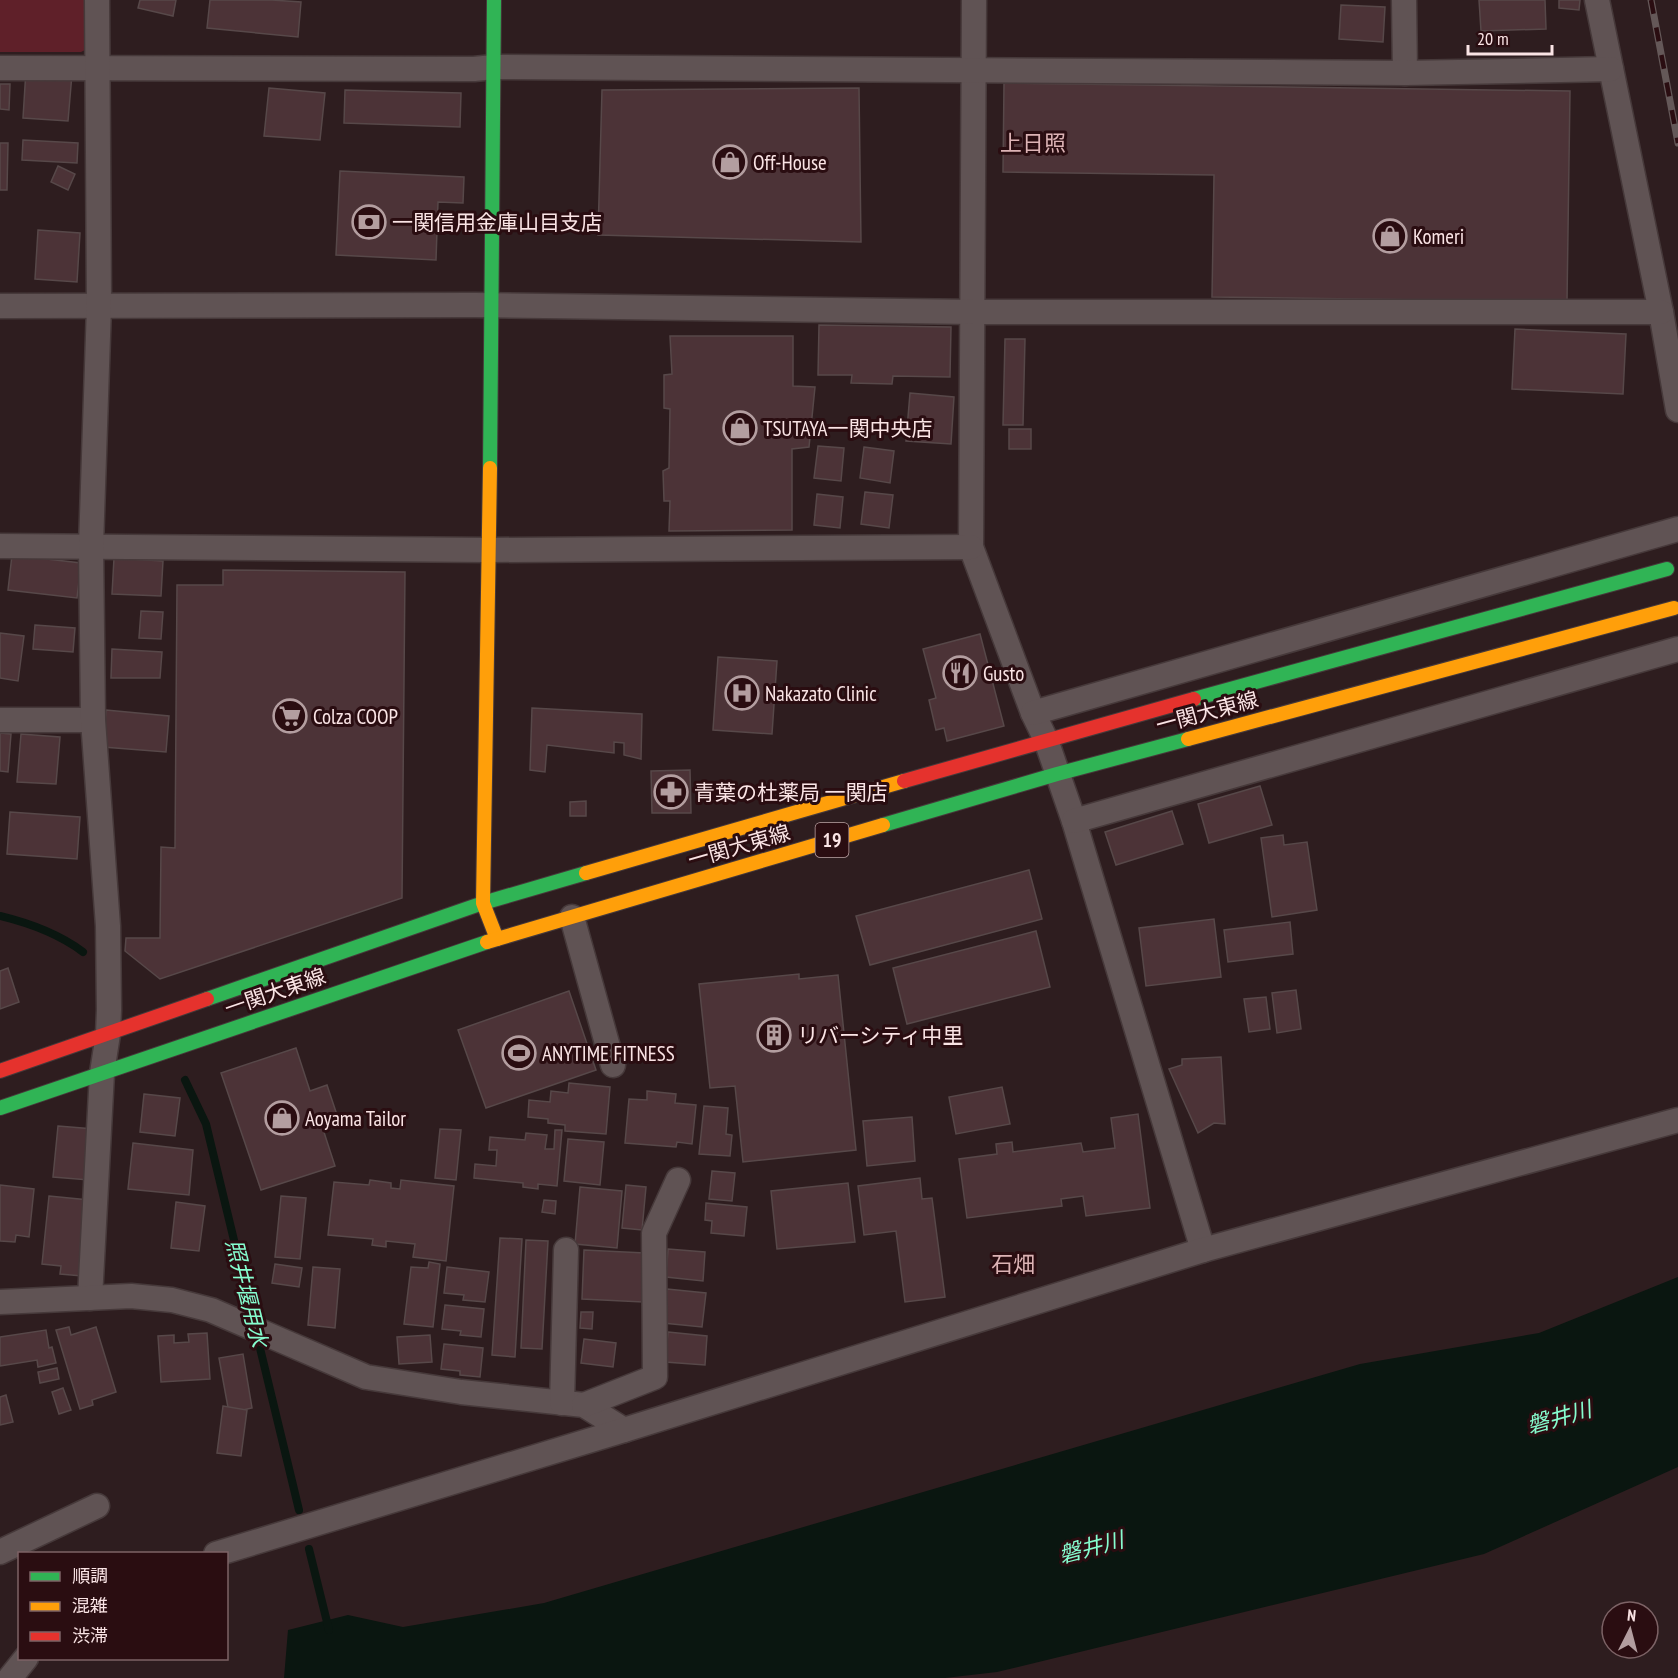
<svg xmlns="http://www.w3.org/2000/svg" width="1678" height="1678" font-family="'PT Sans Narrow','Noto Sans JP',sans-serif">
	<rect width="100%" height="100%" fill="#2e1d1f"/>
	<path fill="#5f2029" d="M0,0h91v47l-10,5h-81z"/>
	<path fill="#0a1610" d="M1678,1277v190l-194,87 -487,118 -52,6h-661l4,-48 60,-15 55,12 141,-24 816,-239 179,-31z"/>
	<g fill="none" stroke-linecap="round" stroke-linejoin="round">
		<g stroke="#0a1610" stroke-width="8">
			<path d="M0,916c29,7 59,18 83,36"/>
			<path d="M185,1080l21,44 93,386"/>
			<path d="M309,1549l20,81"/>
		</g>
	</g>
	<g fill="#4c3337" stroke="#574849" stroke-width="1.5">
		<path d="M140,0h36l-3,16 -35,-8z"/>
		<path d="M210,0h62l29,2 -3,35 -91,-9z"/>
		<path d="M1479,0h66l1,29 -65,2z"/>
		<path d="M1559,0h21l-1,10 -20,-2z"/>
		<path d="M1341,5l44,2 -2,35 -44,-3z"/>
		<path d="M26,70l46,4 -4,47 -45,-3z"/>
		<path d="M1004,83l566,8 -3,211 -355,-5 2,-122 -211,-3z"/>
		<path d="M0,84h10l-1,26 -9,-1z"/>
		<path d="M269,88l56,5 -5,47 -56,-4z"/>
		<path d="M859,88l2,154 -263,-7 4,-145z"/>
		<path d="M345,90l116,3 -1,34 -116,-4z"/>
		<path d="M23,140l55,3 -1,20 -55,-3z"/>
		<path d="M0,143h8l-1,47h-7z"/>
		<path d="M58,166l17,8 -7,16 -17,-8z"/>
		<path d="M340,171l124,6 -1,26 -25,-1 -2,58 -100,-5z"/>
		<path d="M38,230l42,3 -3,49 -42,-3z"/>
		<path d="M819,325l132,2 -1,50 -57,-1 -1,8 -41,-1 1,-8h-34z"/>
		<path d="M1515,329l111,5 -3,60 -111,-5z"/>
		<path d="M670,336h123v50l22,1 -6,60 -17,2v81l-123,1 1,-30h-6l-1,-30 6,-3 1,-59 -6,-1v-33l8,-1z"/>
		<path d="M1005,339h20l-2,86h-20z"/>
		<path d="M910,393l44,4 -3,47 -45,-3z"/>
		<rect x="1009" y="429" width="22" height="20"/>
		<path d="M818,446l26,2 -3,33 -27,-3z"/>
		<path d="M864,447l30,4 -4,32 -30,-5z"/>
		<path d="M865,492l28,3 -4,33 -28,-4z"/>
		<path d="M817,494l26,3 -3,31 -26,-3z"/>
		<path d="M12,555l69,8 -4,35 -69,-8z"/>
		<path d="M114,558l49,3 -2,35 -49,-2z"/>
		<path d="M223,570l182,2 -3,326 -242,81 -35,-28 1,-13h34l1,-91 14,1 2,-263h46z"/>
		<path d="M141,611l22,1 -2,27 -22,-1z"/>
		<path d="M35,625l40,3 -2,24 -40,-3z"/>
		<path d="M0,633l24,3 -6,45 -18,-3z"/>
		<path d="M980,634l24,92 -57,15 -3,-13 -8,2 -7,-30 7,-2 -13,-49z"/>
		<path d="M112,649l50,3 -2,26h-49z"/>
		<path d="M718,657l59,4 -5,73 -59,-4z"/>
		<path d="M532,708l110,6 -1,45 -17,-4v-12l-10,-1v11l-67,-8 -2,27 -15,-2z"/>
		<path d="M106,710l63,6 -3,36 -63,-5z"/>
		<path d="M0,733l11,1 -3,38 -8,-1z"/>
		<path d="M21,734l39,3 -4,47 -39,-2z"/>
		<path d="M690,770l1,43h-39l-1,-42z"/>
		<path d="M1260,786l12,39 -63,18 -11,-39z"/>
		<path d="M586,801v15h-16v-14z"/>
		<path d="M1172,811l11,33 -67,21 -11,-33z"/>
		<path d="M10,812l70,5 -3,42 -70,-5z"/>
		<path d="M1283,835l1,10 23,-3 10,68 -45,7 -11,-79z"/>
		<path d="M1029,870l13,49 -172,46 -14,-49z"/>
		<path d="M1214,919l7,58 -75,9 -7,-58z"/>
		<path d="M1290,922l3,32 -65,8 -4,-32z"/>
		<path d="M1036,931l14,56 -143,37 -14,-56z"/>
		<path d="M8,968l11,34 -19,7v-38z"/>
		<path d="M799,974v5l39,-4 18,175 -113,12 -8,-76 -25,2 -11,-104z"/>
		<path d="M1296,990l5,39 -24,4 -5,-40z"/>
		<path d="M569,991l27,79 -110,38 -28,-78z"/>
		<path d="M1266,997l4,32 -21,3 -5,-33z"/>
		<path d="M296,1048l14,43 17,-6 10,30 -17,5 15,46 -74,24 -40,-117z"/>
		<path d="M1221,1057l4,67 -11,-1 -16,10 -29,-64 13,-4v-6z"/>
		<path d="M569,1083l41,4 -4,47 -41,-3v-6l-17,-2v-4l-20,-2 1,-17 21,2 1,-11 17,2z"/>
		<path d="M1002,1087l8,37 -54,10 -7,-37z"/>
		<path d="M647,1091l29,3 -1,9 21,2 -4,39 -15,-2 -1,5 -51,-4 4,-44 18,1z"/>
		<path d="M144,1094l36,4 -5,38 -35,-4z"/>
		<path d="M704,1106l24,2 -2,26 6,1 -2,21 -31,-2z"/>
		<path d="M1138,1114l12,94 -64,8 -3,-20 -22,3 1,7 -95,12 -8,-59 38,-5 -1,-10 16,-2 1,10 68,-9 2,9 32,-4 -4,-30z"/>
		<path d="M912,1117l3,44 -48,5 -4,-45z"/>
		<path d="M58,1126l36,3 -5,51 -36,-3z"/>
		<path d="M440,1129l21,1 -5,50 -21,-2z"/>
		<path d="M555,1130h7l-5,56 -19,-2v5l-15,-2v-4l-49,-5 1,-14 21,2 1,-16h-8l1,-13 35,3 1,-7 21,2 -2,14h9z"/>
		<path d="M568,1139l36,3 -4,43 -36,-4z"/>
		<path d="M133,1143l60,7 -4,45 -61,-6z"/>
		<path d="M712,1171l23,2 -3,28 -23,-2z"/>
		<path d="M920,1178l2,21 10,-1 13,99 -40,5 -9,-71 -32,4 -6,-49z"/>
		<path d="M370,1180l21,3v5l9,1 1,-9 53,6 -8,75 -33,-4 2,-13 -29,-3v6l-14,-2 1,-6 -45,-4 6,-53 35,3z"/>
		<path d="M848,1183l7,59 -78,7 -6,-58z"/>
		<path d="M0,1185l34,4 -5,48 -13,-2 -1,7 -15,-1z"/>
		<path d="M626,1185l20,2 -4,43 -20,-2z"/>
		<path d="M580,1187l42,4 -5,57 -42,-4z"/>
		<path d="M49,1196l40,4 -7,76 -22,-2 1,-8 -19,-2z"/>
		<path d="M281,1196l25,2 -6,61 -25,-2z"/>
		<path d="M544,1200l12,1 -1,13 -13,-2z"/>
		<path d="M176,1202l29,4 -6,45 -28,-3z"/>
		<path d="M706,1203l41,4 -3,29 -33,-3 1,-12 -7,-1z"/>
		<path d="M500,1238l22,1 -7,118 -23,-2z"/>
		<path d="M526,1240l22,1 -6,108 -21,-1z"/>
		<path d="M668,1249l37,3 -2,29 -37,-4z"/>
		<path d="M584,1250l61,3 -2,49 -61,-3z"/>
		<path d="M429,1262l11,2 -7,63 -29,-3 7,-57 17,1z"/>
		<path d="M275,1264l27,4 -3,19 -27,-4z"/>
		<path d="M313,1267l27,2 -5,59 -27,-3z"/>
		<path d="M447,1267l42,5 -4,30 -22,-2 1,-5 -20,-2z"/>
		<path d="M667,1289l39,4 -4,34 -39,-4z"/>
		<path d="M445,1305l39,4 -3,28 -21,-2 1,-4 -19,-2z"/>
		<path d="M581,1312h12l-1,17 -12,-1z"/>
		<path d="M69,1327l2,8 25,-8 20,65 -24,8 1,5 -13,4 -24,-79z"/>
		<path d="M46,1330l3,18 3,-1 4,16 -18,4 -1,-7 -37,6v-29z"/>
		<path d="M668,1332l39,4 -2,29 -40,-3z"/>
		<path d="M207,1333l3,46 -49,3 -3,-46 16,-1v8l15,-1 -1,-8z"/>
		<path d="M430,1335l2,27 -33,2 -2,-27z"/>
		<path d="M584,1339l32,4 -3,24 -32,-4z"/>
		<path d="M444,1344l39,4 -3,29 -20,-2v-4l-19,-2z"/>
		<path d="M243,1354l9,54 -23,5 -10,-55z"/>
		<path d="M57,1368l2,11 -19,4 -2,-11z"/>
		<path d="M63,1388l8,22 -12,4 -7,-22z"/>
		<path d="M6,1395l7,27 -13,3v-28z"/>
		<path d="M223,1406l24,4 -6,46 -24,-3z"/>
	</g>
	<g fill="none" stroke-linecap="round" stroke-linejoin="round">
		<defs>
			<g id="street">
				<path d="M974,0l-3,547 62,166 13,27 28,81 129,429"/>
				<path d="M1404,0l1,73"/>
				<path d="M1597,0l64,312 17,98"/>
				<path d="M0,68l474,1 20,-2 911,6 206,-4"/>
				<path d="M0,306l475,-1 498,7h688"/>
				<path d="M0,546l489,4 482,-3"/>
				<path d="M1033,713l645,-184"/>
				<path d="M0,720h93"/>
				<path d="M1074,821l604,-172"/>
				<path d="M572,917l41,148"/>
				<path d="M90,1298l12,-225 6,-39 1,-24 -1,-84 -15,-206 -2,-174 8,-240 -2,-306"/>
				<path d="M0,1302l131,-6 41,4 39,10 155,67 95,15 123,13 40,25"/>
				<path d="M562,1403l4,-153"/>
				<path d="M584,1405l71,-28 -1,-144 24,-53"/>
				<path d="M0,1552l97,-46"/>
				<path d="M216,1554l408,-124 579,-180 475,-130"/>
				<path d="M10,1678l16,-20"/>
			</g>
			<g id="fast">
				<path d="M490,468l4,-468"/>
				<path d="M1194,699l473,-130"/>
				<path d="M883,825l174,-51 131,-35"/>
				<path d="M207,999l276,-96 103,-30"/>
				<path d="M0,1108l487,-166"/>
			</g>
			<g id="slow">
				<path d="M490,468l-7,435 14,36"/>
				<path d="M1188,739l486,-131"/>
				<path d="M586,873l318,-92"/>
				<path d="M487,942l396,-117"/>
			</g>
			<g id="jam">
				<path d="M904,781l290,-82"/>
				<path d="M0,1071l207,-72"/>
			</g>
		</defs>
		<use href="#street" stroke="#46393a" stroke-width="27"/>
		<use href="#fast" stroke="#46393a" stroke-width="16"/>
		<use href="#slow" stroke="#46393a" stroke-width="16"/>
		<use href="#jam" stroke="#46393a" stroke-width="16"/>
		<use href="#street" stroke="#605354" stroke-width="24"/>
		<use href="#fast" stroke="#30b455" stroke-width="14"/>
		<use href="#slow" stroke="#ff9f0a" stroke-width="14"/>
		<use href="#jam" stroke="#e5322d" stroke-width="14"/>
		<defs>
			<path id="rail" d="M1651,0l27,143"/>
		</defs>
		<use href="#rail" stroke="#645858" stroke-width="7"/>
		<use href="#rail" stroke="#2a0d11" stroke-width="4.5" stroke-dasharray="14" stroke-linecap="butt"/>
	</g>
	<defs>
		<symbol id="shop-ring" viewBox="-11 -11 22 22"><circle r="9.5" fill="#2a0d11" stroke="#b39ea0" stroke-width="1.5"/><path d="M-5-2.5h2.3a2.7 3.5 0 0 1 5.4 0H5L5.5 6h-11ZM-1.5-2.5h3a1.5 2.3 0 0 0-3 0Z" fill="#b39ea0"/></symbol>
		<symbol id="bank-ring" viewBox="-11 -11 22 22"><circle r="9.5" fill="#2a0d11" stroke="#b39ea0" stroke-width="1.5"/><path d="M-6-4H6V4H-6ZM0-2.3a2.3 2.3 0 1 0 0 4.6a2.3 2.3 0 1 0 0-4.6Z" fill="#b39ea0"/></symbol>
		<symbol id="restaurant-ring" viewBox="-11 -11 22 22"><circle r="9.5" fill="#2a0d11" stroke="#b39ea0" stroke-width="1.5"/><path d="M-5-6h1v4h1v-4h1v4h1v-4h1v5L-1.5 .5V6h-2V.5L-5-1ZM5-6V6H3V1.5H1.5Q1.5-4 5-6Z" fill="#b39ea0"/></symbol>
		<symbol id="hospital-ring" viewBox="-11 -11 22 22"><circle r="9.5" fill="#2a0d11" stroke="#b39ea0" stroke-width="1.5"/><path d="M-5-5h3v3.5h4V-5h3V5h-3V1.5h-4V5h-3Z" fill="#b39ea0"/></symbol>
		<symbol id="supermarket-ring" viewBox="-11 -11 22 22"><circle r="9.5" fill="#2a0d11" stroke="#b39ea0" stroke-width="1.5"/><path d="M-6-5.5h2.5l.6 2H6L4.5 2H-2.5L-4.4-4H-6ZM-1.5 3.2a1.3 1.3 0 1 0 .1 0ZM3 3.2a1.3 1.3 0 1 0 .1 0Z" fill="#b39ea0"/></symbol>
		<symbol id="pharmacy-ring" viewBox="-11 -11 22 22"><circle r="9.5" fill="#2a0d11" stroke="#b39ea0" stroke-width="1.5"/><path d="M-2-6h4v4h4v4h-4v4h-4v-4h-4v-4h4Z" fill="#b39ea0"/></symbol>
		<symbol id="building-ring" viewBox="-11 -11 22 22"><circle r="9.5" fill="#2a0d11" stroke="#b39ea0" stroke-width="1.5"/><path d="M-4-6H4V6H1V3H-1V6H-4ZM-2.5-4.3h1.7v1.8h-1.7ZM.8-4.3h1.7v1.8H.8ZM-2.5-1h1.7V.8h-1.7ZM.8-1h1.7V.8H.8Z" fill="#b39ea0"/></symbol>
		<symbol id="stadium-ring" viewBox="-11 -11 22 22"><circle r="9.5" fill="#2a0d11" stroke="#b39ea0" stroke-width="1.5"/><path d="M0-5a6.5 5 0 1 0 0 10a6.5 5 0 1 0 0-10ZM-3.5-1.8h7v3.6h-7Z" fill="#b39ea0"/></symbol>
	</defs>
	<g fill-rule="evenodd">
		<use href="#shop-ring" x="711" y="143" width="38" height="38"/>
		<use href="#bank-ring" x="350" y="203" width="38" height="38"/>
		<use href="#shop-ring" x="1371" y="217" width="38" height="38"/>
		<use href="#shop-ring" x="721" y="409" width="38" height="38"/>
		<use href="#restaurant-ring" x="941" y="654" width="38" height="38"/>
		<use href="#hospital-ring" x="723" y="674" width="38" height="38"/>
		<use href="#supermarket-ring" x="271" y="697" width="38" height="38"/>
		<use href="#pharmacy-ring" x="652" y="773" width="38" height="38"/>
		<use href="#building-ring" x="755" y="1016" width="38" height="38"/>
		<use href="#stadium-ring" x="500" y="1034" width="38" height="38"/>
		<use href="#shop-ring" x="263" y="1099" width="38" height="38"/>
	</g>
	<g text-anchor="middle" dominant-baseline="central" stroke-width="6" stroke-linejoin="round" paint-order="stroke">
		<rect fill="#2a0d11" stroke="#bca4a5" stroke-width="1.5" x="815.5" y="823" width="33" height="34" rx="4.5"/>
		<g font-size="20" font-weight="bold" fill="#fae4e5">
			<text x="832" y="840">19</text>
		</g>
		<g font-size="21" fill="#fae4e5" stroke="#2a0d11" text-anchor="start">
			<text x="753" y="162">Off-House</text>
			<text x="392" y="222">一関信用金庫山目支店</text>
			<text x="1413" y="236">Komeri</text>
			<text x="763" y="428">TSUTAYA一関中央店</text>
			<text x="983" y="673">Gusto</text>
			<text x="765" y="693">Nakazato Clinic</text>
			<text x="313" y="716">Colza COOP</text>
			<text x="694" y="792">青葉の杜薬局 一関店</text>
			<text x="797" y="1035">リバーシティ中里</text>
			<text x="542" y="1053">ANYTIME FITNESS</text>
			<text x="305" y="1118">Aoyama Tailor</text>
		</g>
		<g font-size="21" fill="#fae4e5" stroke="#2a0d11">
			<text transform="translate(1207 712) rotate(-15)">一関大東線</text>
			<text transform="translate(739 846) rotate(-16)">一関大東線</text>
			<text transform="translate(275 992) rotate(-19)">一関大東線</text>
		</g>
		<g font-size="22" fill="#dcb3b5" stroke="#2a0d11">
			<text x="1033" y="143">上日照</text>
			<text x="1013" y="1264">石畑</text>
		</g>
		<g font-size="22" font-style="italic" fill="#86fdcf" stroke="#2a0d11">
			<text transform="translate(247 1293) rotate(76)">照井堰用水</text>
			<text transform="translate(1559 1417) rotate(-16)">磐井川</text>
			<text transform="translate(1091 1547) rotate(-15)">磐井川</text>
		</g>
	</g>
	<rect x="18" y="1552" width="210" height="108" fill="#2a0d11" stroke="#7d6366" stroke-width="1.5"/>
	<rect x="30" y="1572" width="30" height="9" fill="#30b455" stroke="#7d6366" stroke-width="1.5"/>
	<text x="72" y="1582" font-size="18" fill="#fae4e5">順調</text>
	<rect x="30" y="1602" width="30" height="9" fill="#ff9f0a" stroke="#7d6366" stroke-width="1.5"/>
	<text x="72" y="1612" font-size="18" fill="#fae4e5">混雑</text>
	<rect x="30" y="1632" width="30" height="9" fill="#e5322d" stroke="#7d6366" stroke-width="1.5"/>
	<text x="72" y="1642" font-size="18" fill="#fae4e5">渋滞</text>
	<g transform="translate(1630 1630) rotate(6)"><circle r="28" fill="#2a0d11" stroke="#7d6366" stroke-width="1.5"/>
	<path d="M0-4.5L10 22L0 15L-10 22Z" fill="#b39ea0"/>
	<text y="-9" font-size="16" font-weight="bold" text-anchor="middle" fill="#fae4e5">N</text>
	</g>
	<path d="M1468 45v9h84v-9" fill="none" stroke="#fae4e5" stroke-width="3"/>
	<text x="1477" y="45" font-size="18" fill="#fae4e5" stroke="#2a0d11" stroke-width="4.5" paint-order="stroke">20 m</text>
</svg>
